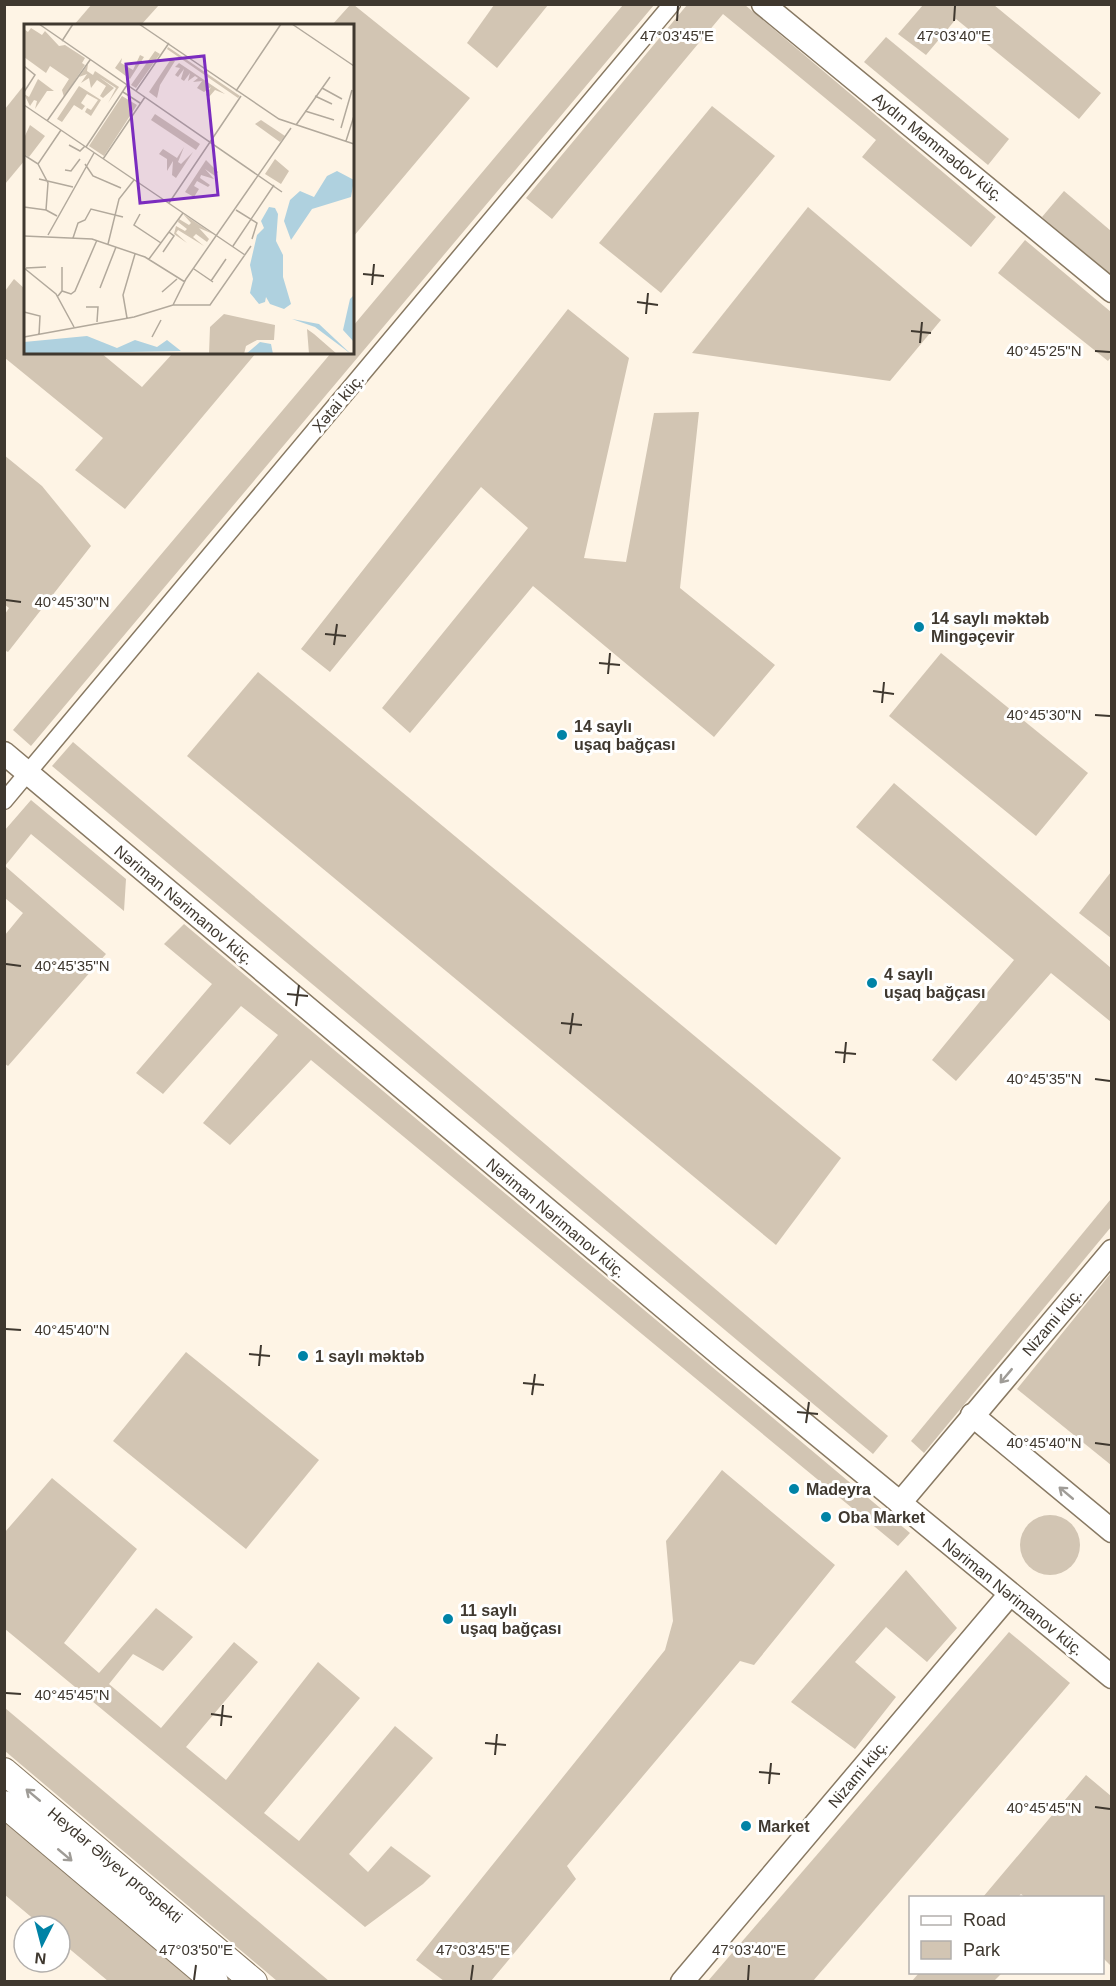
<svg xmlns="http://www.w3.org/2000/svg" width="1116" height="1986" font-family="Arial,sans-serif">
	<rect width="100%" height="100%" fill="#fef4e5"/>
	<g fill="#d2c5b3">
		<path d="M92,4h67v1l-18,20h-67z"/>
		<path d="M350,5h4l116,93 -117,139 -1,-211 -20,-1z"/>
		<path d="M494,5h54l-51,63 -30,-25z"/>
		<path d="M623,5h31l-623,741 -18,-16 318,-377 21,-1 1,-26z"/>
		<path d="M745,5l251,212 -25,30 -109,-90 14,-17 -153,-126 -171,205 -26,-21 161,-193z"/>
		<path d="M923,5h71l107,88 -22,26 -123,-100 -30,36 -28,-21z"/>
		<path d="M886,37l123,102 -21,26 -124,-103z"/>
		<path d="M25,84v76l-20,24v-75z"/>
		<path d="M712,106l63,50 -114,137 -62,-50z"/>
		<path d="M1064,191l47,40v44l-69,-58z"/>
		<path d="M808,207l133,113 -51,61 -198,-28z"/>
		<path d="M1025,240l86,72v45l-3,4 -110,-88z"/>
		<path d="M14,279l11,10 1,63 75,1 41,34 31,-34h83l-131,156 -50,-39 28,-32 -98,-80v-67z"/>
		<path d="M568,309l61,49 -45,200 42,4 28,-149 45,-1 -19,176 95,77 -61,72 -181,-151 -123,147 -28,-25 146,-180 -47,-41 -151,185 -29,-23z"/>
		<path d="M4,455l38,31 49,60 -83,106 -4,-2 1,-36 4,-6 -5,-4z"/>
		<path d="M941,653l147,120 -52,63 -147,-120z"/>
		<path d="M258,672l583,486 -65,87 -589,-489z"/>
		<path d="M73,742l815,694 -15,18 -821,-688z"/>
		<path d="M894,783l217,185v54l-60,-49 -95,108 -24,-21 82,-100 -158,-133z"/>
		<path d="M31,800l95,79 -2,32 -93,-77 -26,32 101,88 -98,112 -4,-3 1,-128 18,-22 -18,-15v-68z"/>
		<path d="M1111,872v66l-32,-25z"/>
		<path d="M184,924l726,609 -12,13 -587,-486 -81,85 -27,-22 75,-88 -37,-29 -78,88 -27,-21 76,-89 -48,-40z"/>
		<path d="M1111,1199v28l-187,226 -13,-12z"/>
		<path d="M1111,1273v192l-94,-76z"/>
		<path d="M186,1352l133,108 -73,89 -133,-108z"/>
		<path d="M722,1470l113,95 -81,100 -14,-4 -173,205 9,13 -85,102h-47l-28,-21 249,-310 8,-29 -7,-80z"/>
		<path d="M52,1478l85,71 -73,94 35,30 57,-65 37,29 -30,34 -30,-17 -24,30 52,44 73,-86 24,20 -72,85 40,33 92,-118 42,36 -96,115 35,28 96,-115 38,32 -84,96 19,18 23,-26 40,30 -8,8 -58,43 -360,-298v-97z"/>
		<circle cx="1050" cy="1545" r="30"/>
		<path d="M906,1570l51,58 -30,34 -41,-35 -31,35 41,35 -41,52 -64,-47z"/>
		<path d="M1009,1632l61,51 -257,298h-105z"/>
		<path d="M4,1708h1l324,273h-52l-272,-230z"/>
		<path d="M1086,1775l25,21v170l-8,-8 -1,-60h-76l-5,-4 -3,3h-35z"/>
		<path d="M4,1821l192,160h-88l-48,-40v-15h-18l-37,-31z"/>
		<path d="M919,1973v-1l83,1 -8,8h-82z"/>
	</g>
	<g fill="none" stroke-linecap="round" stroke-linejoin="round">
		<defs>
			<path id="street" d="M4,801l668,-797"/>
			<g id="secondary">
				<path d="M763,4l349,287"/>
				<path d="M4,753l720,605 388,319"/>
				<path d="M972,1415l140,116"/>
				<path d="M900,1503l212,-252"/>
				<path d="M682,1982l328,-388"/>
			</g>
			<g id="primary">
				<path d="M4,1771l250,211"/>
				<path d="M4,1804l211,178"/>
			</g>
		</defs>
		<use href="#street" stroke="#887963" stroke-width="19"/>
		<use href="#secondary" stroke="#887963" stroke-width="25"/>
		<use href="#primary" stroke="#887963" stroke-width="28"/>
		<use href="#street" stroke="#fff" stroke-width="16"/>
		<use href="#secondary" stroke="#fff" stroke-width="22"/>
		<use href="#primary" stroke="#fff" stroke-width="26"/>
	</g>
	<defs><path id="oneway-shaft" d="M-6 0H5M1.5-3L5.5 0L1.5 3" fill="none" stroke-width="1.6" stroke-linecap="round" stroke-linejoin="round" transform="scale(1.5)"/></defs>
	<g stroke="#9f9c97">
		<use href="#oneway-shaft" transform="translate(1006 1376) rotate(130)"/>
		<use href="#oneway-shaft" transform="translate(1066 1493) rotate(-140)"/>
		<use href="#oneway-shaft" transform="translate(33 1795) rotate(-140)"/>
		<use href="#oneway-shaft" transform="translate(65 1855) rotate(40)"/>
	</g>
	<path fill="none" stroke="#3f382f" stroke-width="2" d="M677,21l1,-15M954,21l1,-15M363,274l21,2M372,285l2,-21M637,302l21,3M646,314l2,-21M911,331l20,2M920,343l2,-21M1095,351l15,1M6,600l15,2M325,634l21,2M334,645l3,-21M599,663l21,2M608,674l2,-21M873,691l21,3M882,703l2,-21M1095,715l15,1M6,964l15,2M287,994l21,2M296,1006l3,-21M561,1023l21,2M570,1034l3,-21M835,1052l21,2M844,1063l2,-21M1095,1079l15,2M6,1329l15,1M249,1354l21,2M259,1366l2,-21M523,1383l21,2M532,1395l3,-21M797,1412l21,2M806,1423l3,-21M1095,1443l15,2M6,1693l15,1M211,1714l21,3M221,1726l2,-21M485,1743l21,2M495,1755l2,-21M759,1772l21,2M769,1784l2,-21M1095,1807l15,2M194,1980l2,-15M471,1980l2,-15M748,1980l1,-15"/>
	<g fill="#0083a6" stroke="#fff" stroke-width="2">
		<circle cx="919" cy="627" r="6"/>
		<circle cx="562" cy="735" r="6"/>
		<circle cx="872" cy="983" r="6"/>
		<circle cx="303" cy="1356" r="6"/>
		<circle cx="794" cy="1489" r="6"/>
		<circle cx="826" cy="1517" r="6"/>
		<circle cx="448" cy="1619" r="6"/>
		<circle cx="746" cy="1826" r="6"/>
	</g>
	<g text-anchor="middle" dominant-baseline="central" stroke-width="6" stroke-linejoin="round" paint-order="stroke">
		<g font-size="16" fill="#3f382f" stroke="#fff">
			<text transform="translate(938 147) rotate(39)">Aydın Məmmədov küç.</text>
			<text transform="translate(338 403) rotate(-50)">Xətai küç.</text>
			<text transform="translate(184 905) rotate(40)">Nəriman Nərimanov küç.</text>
			<text transform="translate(556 1218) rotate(40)">Nəriman Nərimanov küç.</text>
			<text transform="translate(1052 1322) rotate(-50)">Nizami küç.</text>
			<text transform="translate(1013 1597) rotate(39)">Nəriman Nərimanov küç.</text>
			<text transform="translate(858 1774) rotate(-50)">Nizami küç.</text>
			<text transform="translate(115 1865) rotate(40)">Heydər Əliyev prospekti</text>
		</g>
		<g font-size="16" font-weight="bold" fill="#3f382f" stroke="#fff" text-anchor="start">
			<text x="931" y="618">14 saylı məktəb<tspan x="931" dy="18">Mingəçevir</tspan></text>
			<text x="574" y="726">14 saylı<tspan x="574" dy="18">uşaq bağçası</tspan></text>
			<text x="884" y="974">4 saylı<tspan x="884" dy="18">uşaq bağçası</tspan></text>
			<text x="315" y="1356">1 saylı məktəb</text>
			<text x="806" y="1489">Madeyra</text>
			<text x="838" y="1517">Oba Market</text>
			<text x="460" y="1610">11 saylı<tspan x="460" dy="18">uşaq bağçası</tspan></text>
			<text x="758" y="1826">Market</text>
		</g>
	</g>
	<g transform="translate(24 24)">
		<rect width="330" height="330" fill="#fef4e5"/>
		<path d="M7,4l11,7 3,-4 14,15 6,-1 20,13 -3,5 3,2 -21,32 -2,-7 7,-11 -19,-13 -4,7 -22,-16v-28l4,3zM144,23l72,49 -2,2 -71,-49zM131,27l5,3 -24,34 -5,-3zM116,31l4,2 -14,22 -15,-11 7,-10 -1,5 12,7zM147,35l4,2 -15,24 -3,13 -8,-6zM155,39l46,31 -10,-4 -6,7 -3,-2 5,-8 -7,5 -7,-4 5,-7 -9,1 5,-4 -3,-2 -7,5 2,-8 -6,8 -3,-2 3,-10 -6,8 -3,-2 5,-7 -5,-1zM64,40l-1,7 6,4 2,-4 24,16 -11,16 8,-15 -17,-11 15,11 -11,10 -3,-2 6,-10 -9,-6 -6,8 -2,-10 -8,5 6,-9 -8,3zM14,55l16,12h-7l-12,18 2,-8 -3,-1 -4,6 -6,-12 5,3zM55,62l22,14 -10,16 -6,-4 2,-4 4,2 7,-10 -11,-6 -6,9 4,3 -3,4 -8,-5 -12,17 -5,-3zM98,72l15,9 -33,51 -15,-10zM131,90l45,30 -4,6 -45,-30zM237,96l24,16 -5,6 -25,-18zM6,101l15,11 -16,21 -5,-3v-16zM160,123l-6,15 3,2 12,-12 -17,26 -4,-3 1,-14 -6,10v-12l-8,-5 4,-5 14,9zM251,135l14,12 -8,13 -16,-10zM182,136l12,12 -3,4 -10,-7 9,10 -13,-4 -1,3 10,7 -2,2 -11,-6 -3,5 5,3 -5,8 -9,-5zM159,190l30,20 -14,-6 10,11 -2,3 -11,-8 -3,3 11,9 -26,-16 -2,3 11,10 -13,-9 2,-8 9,5 2,-2 -9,-7 1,-3 10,6 2,-2zM200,290l51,11 -1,15h-17l-11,6 -2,8h-35l1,-27zM283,305l7,5 23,20h-28z" fill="#d2c5b3"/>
		<path d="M313,147l17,9 -3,17 -39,12 -21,31 -7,-19 6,-21 10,-9 14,6 13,-21zM245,183l6,1 3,6 -2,27 7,14v22l8,27 -7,5 -14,-5 -4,-7 -1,5 -6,2 -9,-11 3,-14 -3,-14 7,-30 7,-7 -3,-7zM330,271v47l-11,-12 7,-31zM268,295l27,5 32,30 -36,-27zM63,312l30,12 18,-8 22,7 10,-7 14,11 -157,3v-12zM236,318l11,2 2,10h-27z" fill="#afd1df"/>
		<path fill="none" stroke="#b2a99c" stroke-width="1.5" d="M15,0l243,168M115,0l140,95 75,25M268,0l62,42M38,17l11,-17M0,42l11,9 -11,17M298,64l20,11M112,67l33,-48M212,67l45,-67M99,68l17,11M291,72l17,8M0,81l221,150M281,87l29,9M23,97l43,-61M272,101l34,-48M317,104l11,-38M322,117l8,-25M45,121l11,6 5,-5M62,123l41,-62M0,131l14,9 23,-34M79,135l42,-62M14,140l10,19 -2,27 11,6M61,140l8,12 28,12M41,146l6,1 9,-12M15,155l34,8M145,179l72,-107M0,183l22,3M212,186l21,13 -5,16M116,190l-6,11 27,18M24,211l46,-82M0,212l68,3 53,18 40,25M49,214l5,-15 7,-3 6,-11 32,8M84,220l11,-45 15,-19M209,222l41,-61M139,228l11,-16 -5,-4M125,235l34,-46M38,243v24M0,244l32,26 18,33M2,244l20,-1M170,245l19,13M187,257l15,-22M76,264l16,-41M138,268l15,-13M34,272l4,-5 9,3 4,-3 22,-51M149,281l13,-26 105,-151M62,283h12l-1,15M0,288l16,4 -1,19M103,294l-4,-23 12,-41M0,313l110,-20 39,-12h37l41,-59M128,313l9,-17"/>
		<path fill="#7b2cbf" fill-opacity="0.15" stroke="#7b2cbf" stroke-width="3" d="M180,32l14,139 -78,8 -14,-139z"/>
		<rect width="330" height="330" fill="none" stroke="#3f382f" stroke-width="3"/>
	</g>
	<g font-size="15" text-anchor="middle" fill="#3f382f" stroke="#fff" stroke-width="6" stroke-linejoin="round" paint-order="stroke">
		<text x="677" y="41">47°03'45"E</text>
		<text x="954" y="41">47°03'40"E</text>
		<text x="1044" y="356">40°45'25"N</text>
		<text x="72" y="607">40°45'30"N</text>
		<text x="1044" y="720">40°45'30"N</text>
		<text x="72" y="971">40°45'35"N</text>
		<text x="1044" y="1084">40°45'35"N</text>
		<text x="72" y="1335">40°45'40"N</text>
		<text x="1044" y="1448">40°45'40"N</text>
		<text x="72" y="1700">40°45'45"N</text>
		<text x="1044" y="1813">40°45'45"N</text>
		<text x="196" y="1955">47°03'50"E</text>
		<text x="473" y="1955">47°03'45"E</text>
		<text x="749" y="1955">47°03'40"E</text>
	</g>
	<rect width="1116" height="1986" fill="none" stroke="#3f382f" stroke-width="12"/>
	<rect x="909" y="1896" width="195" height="78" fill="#ffffff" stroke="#b2afac" stroke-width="1.5"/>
	<rect x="921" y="1916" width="30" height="9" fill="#ffffff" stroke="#b2afac" stroke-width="1.5"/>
	<text x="963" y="1926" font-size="18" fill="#3f382f">Road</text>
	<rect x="921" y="1941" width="30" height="18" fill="#d2c5b3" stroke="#b2afac" stroke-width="1.5"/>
	<text x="963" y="1956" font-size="18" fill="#3f382f">Park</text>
	<g transform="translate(42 1944) rotate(186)"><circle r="28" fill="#ffffff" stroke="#b2afac" stroke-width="1.5"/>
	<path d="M0-4.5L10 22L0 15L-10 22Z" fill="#0083a6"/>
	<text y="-9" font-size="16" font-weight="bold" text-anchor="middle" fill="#3f382f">N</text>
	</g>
</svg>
